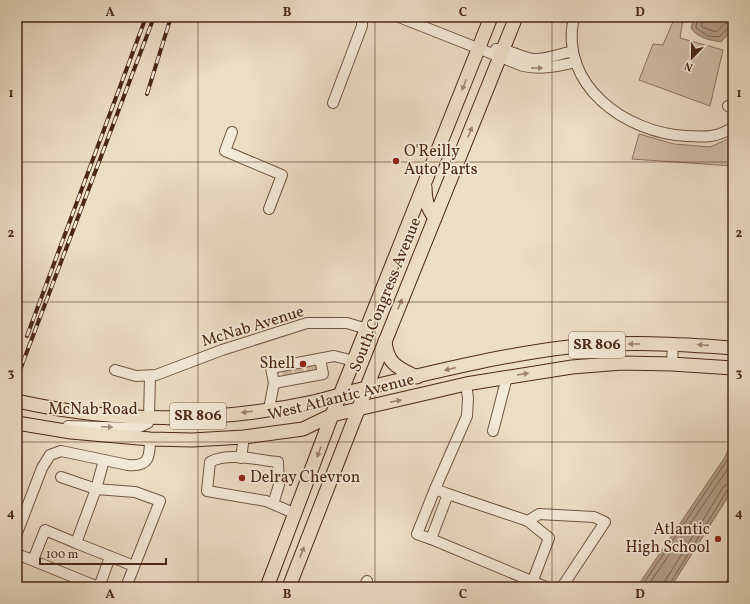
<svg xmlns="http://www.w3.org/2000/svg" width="750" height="604" font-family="Vollkorn,serif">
	<rect width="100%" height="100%" fill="#ecddc5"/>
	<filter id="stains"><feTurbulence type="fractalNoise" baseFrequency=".005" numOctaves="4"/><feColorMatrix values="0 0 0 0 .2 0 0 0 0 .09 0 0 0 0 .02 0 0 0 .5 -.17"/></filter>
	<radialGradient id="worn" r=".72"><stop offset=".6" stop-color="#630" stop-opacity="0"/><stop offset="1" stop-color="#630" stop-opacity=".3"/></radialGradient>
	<g fill="#d1bea7" stroke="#8e735f">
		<path d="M675,17l8,2 -3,19 43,12 -13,56 -71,-26 14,-36 10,1z"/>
		<path d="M639,134l35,10 36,3 23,-10v29l-101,-7z"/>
		<path d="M733,570v17h-10z"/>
	</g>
	<g fill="#b59f8a" stroke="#8b6f5c">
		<path d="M694,17h39c0,12 -4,16 -12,25 -12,-2 -23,-4 -30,-14z"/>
		<path d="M733,439v50l-62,98h-34l88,-130z"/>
	</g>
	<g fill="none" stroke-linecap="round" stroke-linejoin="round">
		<g stroke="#806450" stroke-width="1">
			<path d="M697,17l-1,11 12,8 11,1 10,-10 4,-1"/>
			<path d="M702,17v10l14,5 11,-10 6,-1"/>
			<path d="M641,587l87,-128 5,-10"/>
			<path d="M647,587l86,-126"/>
			<path d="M663,587l2,-6 59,-95 9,-4"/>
			<path d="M668,587l60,-98 5,-2"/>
		</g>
		<g stroke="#ccb9a2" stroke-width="10" stroke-dasharray="10 5" stroke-linecap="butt">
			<path d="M311,364l1,9"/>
			<path d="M298,366l2,10"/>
			<path d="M287,368l1,10"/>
		</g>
		<defs>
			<g id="minor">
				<path d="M399,17l124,49c18,4 35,0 53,-4"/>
				<path d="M574,17c-16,68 52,116 112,119 18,1 32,2 47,-9"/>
				<path d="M496,49c13,0 24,8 37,10 12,1 27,-5 40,-8"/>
				<path d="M333,103l29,-77v-9"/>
				<path d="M728,106l5,2"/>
				<path d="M232,132l-7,19 57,24 -13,34"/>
				<path d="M320,359l3,15 -49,9 -3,-15 63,-12 20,5"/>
				<path d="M672,364l1,-21"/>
				<path d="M115,370l21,6 20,-1 66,-25 85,-27h40l20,6"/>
				<path d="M466,384l2,14 -1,18 -32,73 13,5 -17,45 115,48"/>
				<path d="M269,409l5,-26"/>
				<path d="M68,426l69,2 11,-5 1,-5 1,-42"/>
				<path d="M493,431l14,-54"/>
				<path d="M241,458l3,-21"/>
				<path d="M104,460l-8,29 -20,54 58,23"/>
				<path d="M61,477l35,12 39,3 25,9 -34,86"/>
				<path d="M448,494l80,27 21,17 -16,42"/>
				<path d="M273,504l6,-19 -1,-23c-20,-2 -50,-10 -68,0l-3,29 59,10 30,13"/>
				<path d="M528,521l11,-7 55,3 11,5 -43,65"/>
				<path d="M17,533l25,-65 8,-13 11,-4 67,14c21,2 22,-8 22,-26"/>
				<path d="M431,539l-14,-5 18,-45"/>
				<path d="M17,554l81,33"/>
				<path d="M33,560l12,-30 31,13"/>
				<path d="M99,587l11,-30"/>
				<path d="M364,587l3,-6"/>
			</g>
			<g id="major">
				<path d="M425,187c0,12 2,21 10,31"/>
				<path d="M385,341c2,23 13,27 32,36"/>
				<path d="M17,401c97,22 199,22 296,1 18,-4 35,-10 53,-14 67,-16 135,-33 203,-41 55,-6 110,-3 164,1"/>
				<path d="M17,423l54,9 79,7 42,1 52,-3 59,-8 29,-14 134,-31 106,-17 50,-4 50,1 61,4"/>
				<path d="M267,587l65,-172 159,-398"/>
				<path d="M289,587l83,-213 144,-357"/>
			</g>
		</defs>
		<use href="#minor" stroke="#735542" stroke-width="12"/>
		<use href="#major" stroke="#4b2817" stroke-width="15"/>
		<use href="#minor" stroke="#f3e9d9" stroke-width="10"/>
		<use href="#major" stroke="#ecddc5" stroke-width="13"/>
		<defs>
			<g id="rail">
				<path d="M147,94l24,-77"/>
				<path d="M27,336l119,-319"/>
				<path d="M17,378l137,-361"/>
			</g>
		</defs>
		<use href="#rail" stroke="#4b2817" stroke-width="4"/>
		<use href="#rail" stroke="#f3e9d9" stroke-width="2.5" stroke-dasharray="8" stroke-linecap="butt"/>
	</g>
	<defs><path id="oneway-solid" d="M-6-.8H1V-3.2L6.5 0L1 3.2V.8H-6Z"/></defs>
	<g fill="#9f8878">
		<use href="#oneway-solid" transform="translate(537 68) rotate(1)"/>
		<use href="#oneway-solid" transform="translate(107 427) rotate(2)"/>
	</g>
	<g fill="#9c826e">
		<use href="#oneway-solid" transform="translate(464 85) rotate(111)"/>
		<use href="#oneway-solid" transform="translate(470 132) rotate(-68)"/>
		<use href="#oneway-solid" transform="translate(400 304) rotate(-68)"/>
		<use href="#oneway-solid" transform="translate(634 344) rotate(180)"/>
		<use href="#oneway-solid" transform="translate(703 345) rotate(-176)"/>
		<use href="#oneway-solid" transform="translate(450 369) rotate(167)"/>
		<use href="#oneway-solid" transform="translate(523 374) rotate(-9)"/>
		<use href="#oneway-solid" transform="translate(396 401) rotate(-12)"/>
		<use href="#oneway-solid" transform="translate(247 412) rotate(173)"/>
		<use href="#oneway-solid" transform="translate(319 452) rotate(110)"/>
		<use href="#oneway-solid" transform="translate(302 552) rotate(-69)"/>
	</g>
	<path fill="none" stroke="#4b2817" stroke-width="1" stroke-opacity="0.55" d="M198,17v570M375,17v570M552,17v570M17,162h716M17,302h716M17,442h716"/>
	<g fill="#8f2418" stroke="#f3e9d9" stroke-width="1.5">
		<circle cx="396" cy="161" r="4"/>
		<circle cx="303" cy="364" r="4"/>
		<circle cx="242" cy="478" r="4"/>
		<circle cx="718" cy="539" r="4"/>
	</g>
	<g text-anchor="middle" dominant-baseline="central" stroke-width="3.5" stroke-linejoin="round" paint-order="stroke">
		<g fill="#f3e9d9" stroke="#7d6251" stroke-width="1">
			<rect x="569" y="332" width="56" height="26" rx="3"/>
			<rect x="170" y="403" width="56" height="26" rx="3"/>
		</g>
		<g font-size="15" font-weight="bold" fill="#4b2817">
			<text x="597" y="345">SR 806</text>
			<text x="198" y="416">SR 806</text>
		</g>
		<g font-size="16" fill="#4b2817" stroke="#f3e9d9" text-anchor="start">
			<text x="404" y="152">O'Reilly<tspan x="404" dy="18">Auto Parts</tspan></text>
			<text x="295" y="364" text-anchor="end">Shell</text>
			<text x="250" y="478">Delray Chevron</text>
			<text x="710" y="530" text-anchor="end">Atlantic<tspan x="710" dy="18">High School</tspan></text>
		</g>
		<g font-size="16" fill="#4b2817" stroke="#f3e9d9">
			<text transform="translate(386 295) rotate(-68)">South Congress Avenue</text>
			<text transform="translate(253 327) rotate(-17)">McNab Avenue</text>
			<text transform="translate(341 398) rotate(-14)">West Atlantic Avenue</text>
			<text x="93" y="410">McNab Road</text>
		</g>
	</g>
	<rect width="750" height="604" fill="none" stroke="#ecddc5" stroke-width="44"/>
	<g transform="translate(692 58) rotate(202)" stroke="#f3e9d9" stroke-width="3" paint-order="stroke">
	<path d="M0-3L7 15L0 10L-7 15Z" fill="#4b2817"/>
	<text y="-6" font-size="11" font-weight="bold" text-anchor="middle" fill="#4b2817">N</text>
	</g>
	<path d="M40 558v6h126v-6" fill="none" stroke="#4b2817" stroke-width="2"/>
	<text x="46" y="558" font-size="12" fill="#4b2817" stroke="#f3e9d9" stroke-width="3" paint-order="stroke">100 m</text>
	<rect x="22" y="22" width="706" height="560" fill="none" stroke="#4b2817" stroke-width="1.5"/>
	<g font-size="13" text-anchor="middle" font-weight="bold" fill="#4b2817">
		<text x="110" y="16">A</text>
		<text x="287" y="16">B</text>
		<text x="463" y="16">C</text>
		<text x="640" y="16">D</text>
		<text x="11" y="97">1</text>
		<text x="739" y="97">1</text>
		<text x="11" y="237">2</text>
		<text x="739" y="237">2</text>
		<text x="11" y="377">3</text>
		<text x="739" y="377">3</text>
		<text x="11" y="517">4</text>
		<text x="739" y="517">4</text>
		<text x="110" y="598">A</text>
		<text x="287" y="598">B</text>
		<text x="463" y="598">C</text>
		<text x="640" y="598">D</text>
	</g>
	<rect width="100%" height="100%" filter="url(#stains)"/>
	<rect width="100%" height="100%" fill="url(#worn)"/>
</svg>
